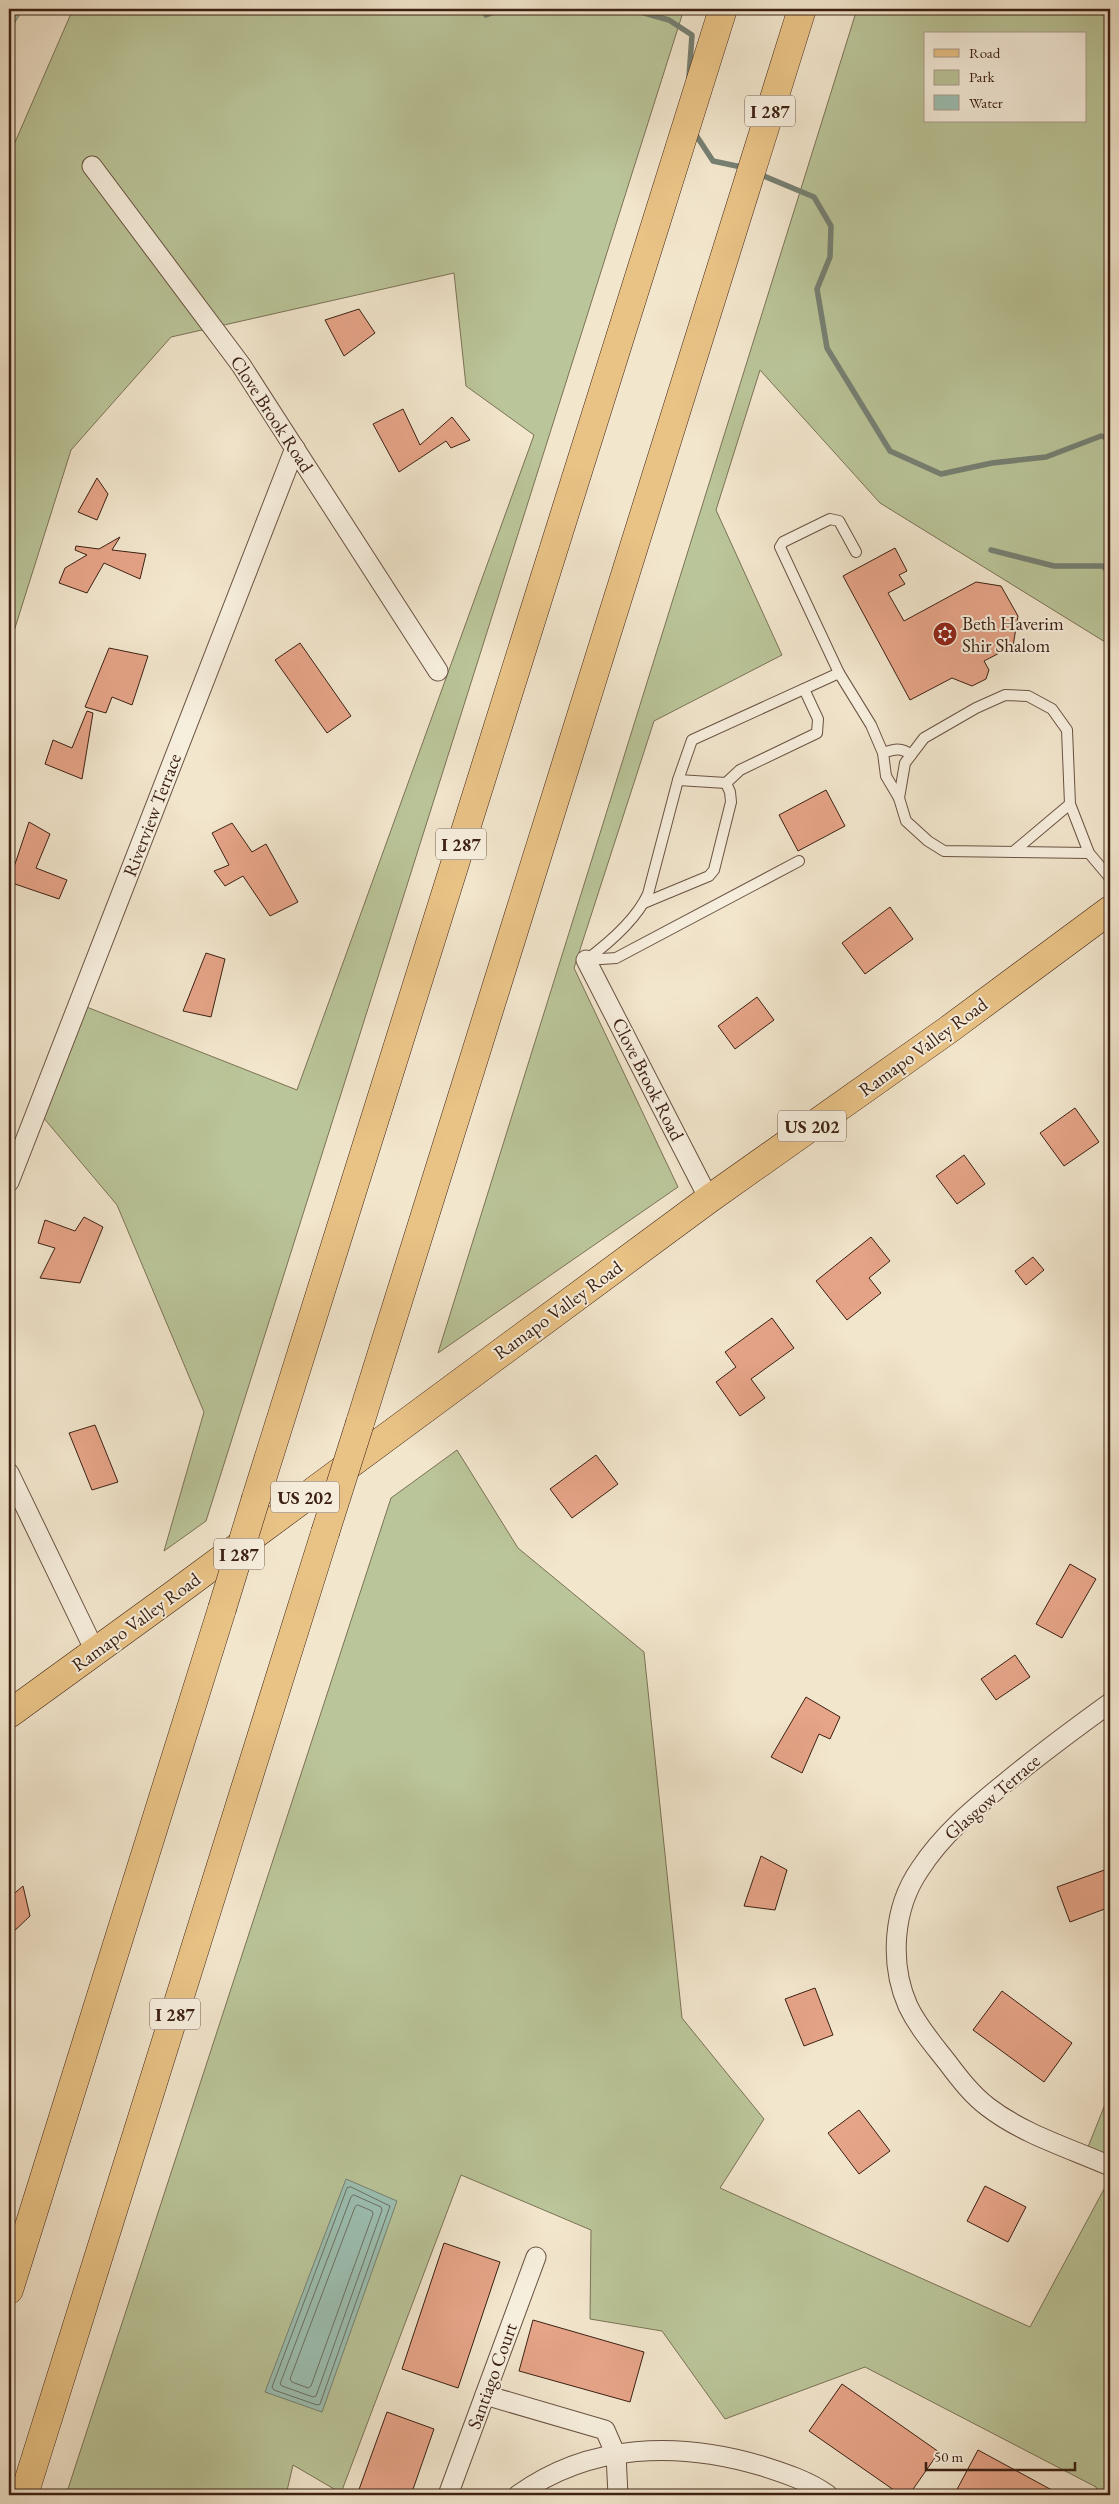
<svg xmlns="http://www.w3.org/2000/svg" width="1119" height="2504" font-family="'EB Garamond',serif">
	<rect width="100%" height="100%" fill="#f2e6cd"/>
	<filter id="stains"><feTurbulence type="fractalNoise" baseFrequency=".004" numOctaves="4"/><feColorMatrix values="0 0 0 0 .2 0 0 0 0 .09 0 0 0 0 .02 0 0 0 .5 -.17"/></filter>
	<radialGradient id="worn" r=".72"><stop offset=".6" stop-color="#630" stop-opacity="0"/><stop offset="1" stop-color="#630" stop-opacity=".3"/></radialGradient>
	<g fill="#bac599" stroke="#7b7256" fill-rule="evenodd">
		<path d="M73,9h611l-478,1512 -42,30 40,-139 -87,-207 -80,-95 37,-108 223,88 237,-655 -68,-49 -12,-113 -283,64 -100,113 -62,197v-491z"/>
		<path d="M857,9h253v636l-230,-142 -120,-133 -44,140 66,145 -128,66 -80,247 104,219 -240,166zM925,34h160v87h-160z"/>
		<path d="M457,1450l61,98 126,104 38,366 82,101 -44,69 310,139 80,-149v317h-12l-2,-8 -231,-120 -140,52 -63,-88 -72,-12 1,-89 -130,-55 -120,318 -48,-28 -7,30h-220l325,-997z"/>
		<path d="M1110,2092v78l-26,-13z"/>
	</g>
	<g fill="#9cc0b3" stroke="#768073">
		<path d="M9,9h14l-14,23z"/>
		<path d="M346,2179l51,22 -75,211 -57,-20z"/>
	</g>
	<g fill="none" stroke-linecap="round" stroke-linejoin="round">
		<g stroke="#6c7063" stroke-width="1">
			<path d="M351,2187l39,19 -70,198 -3,1 -43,-15 -2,-3 75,-199z"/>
			<path d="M354,2195l27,12 1,3 -66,186 -3,1 -31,-11 -2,-2 71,-187z"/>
			<path d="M358,2205l14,6 1,3 -62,172 -3,2 -16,-6 -2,-3 65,-172z"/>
		</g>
		<g stroke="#768073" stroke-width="5.5">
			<path d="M630,9l39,11 23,15 -3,42"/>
			<path d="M486,15l17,-6"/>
			<path d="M694,132l19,29 33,7"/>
			<path d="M759,174l55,23 17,29 -1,31 -13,32 10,59 63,103 51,23 51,-11 54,-6 55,-21 9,3"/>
			<path d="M991,550l63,16h49l7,7"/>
		</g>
	</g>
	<g fill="#e6a488" stroke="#3c2013">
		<path d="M359,309l16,24 -31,23 -19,-36z"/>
		<path d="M403,409l17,36 32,-28 18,23 -19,8 -5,-7 -47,31 -26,-48z"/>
		<path d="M97,478l11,16 -11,26 -19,-8z"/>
		<path d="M120,537l-8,13 34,4 -6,25 -36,-16 -17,30 -28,-10 6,-15 22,-13 -12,-5 1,-4 23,3z"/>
		<path d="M895,548l12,23 -8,4 6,9 -17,9 16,28 72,-39 25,4 17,30 -5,30 -29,15 5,9 -3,9 -14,7 -20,-8 -42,22 -67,-124z"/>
		<path d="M300,643l51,73 -24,17 -52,-73z"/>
		<path d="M109,648l39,8 -16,49 -20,-8 -6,16 -21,-6z"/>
		<path d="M87,711l6,2 -11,66 -37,-15 8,-24 19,8z"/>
		<path d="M826,790l19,36 -47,25 -19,-36z"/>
		<path d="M29,822l21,12 -14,34 31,12 -8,19 -50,-17z"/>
		<path d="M232,823l20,29 14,-8 32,58 -28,14 -27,-40 -18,10 -11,-15 15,-6 -17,-32z"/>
		<path d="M890,907l23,32 -48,35 -23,-31z"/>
		<path d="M206,953l19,6 -14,58 -28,-6z"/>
		<path d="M757,997l17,23 -39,29 -17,-23z"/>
		<path d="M1075,1108l24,34 -35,24 -24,-33z"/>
		<path d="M964,1155l21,29 -28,20 -21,-28z"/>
		<path d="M84,1217l19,10 -23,56 -40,-5 15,-30 -17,-5 7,-23 30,11z"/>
		<path d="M871,1237l19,24 -21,17 12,15 -34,27 -31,-39z"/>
		<path d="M1033,1257l11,13 -18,15 -11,-14z"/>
		<path d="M772,1318l22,30 -43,31 14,19 -25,18 -24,-34 20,-15 -11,-15z"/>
		<path d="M95,1425l23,57 -26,8 -23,-57z"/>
		<path d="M596,1455l22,29 -46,34 -22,-29z"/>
		<path d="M1070,1564l26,15 -34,59 -26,-14z"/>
		<path d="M1015,1655l15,22 -34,23 -15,-21z"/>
		<path d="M806,1697l34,20 -10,22 -11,-5 -17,39 -31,-16z"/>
		<path d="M761,1856l26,14 -12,40 -31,-4z"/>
		<path d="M1110,1868v39l-40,15 -13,-35z"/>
		<path d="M23,1886l7,30 -21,20v-38z"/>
		<path d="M815,1988l18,47 -29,11 -19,-47z"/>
		<path d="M1002,1991l70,52 -28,39 -71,-52z"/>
		<path d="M859,2110l31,41 -31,23 -31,-41z"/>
		<path d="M985,2186l41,21 -18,35 -41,-21z"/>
		<path d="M444,2243l56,19 -42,126 -56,-19z"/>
		<path d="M533,2320l111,32 -14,50 -111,-31z"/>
		<path d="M842,2384l97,68 -30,43h-8l-92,-64z"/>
		<path d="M387,2412l47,17 -23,66h-54z"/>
		<path d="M978,2450l83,45h-107z"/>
	</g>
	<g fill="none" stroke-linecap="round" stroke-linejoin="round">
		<defs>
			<g id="lane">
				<path d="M839,673l32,52 12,28 3,23 13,22"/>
				<path d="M883,753c11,-4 19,-6 28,2"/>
				<path d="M678,780l48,3"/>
				<path d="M1013,852l57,-48"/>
				<path d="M1089,853l-145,-2 -16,-10 -22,-20 -7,-23 6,-35 19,-25 52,-30 29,-13 23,1 24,13 15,21 3,74 19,49 21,25"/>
				<path d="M644,903l65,-27 5,-6 17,-68 -1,-10 -4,-9 14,-13 77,-37 1,-14 -14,-30"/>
				<path d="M586,960c23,-17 50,-40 62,-66l30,-114 14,-40 147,-67 -59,-126 3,-5 47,-23 9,2 17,31"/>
				<path d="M587,960l29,-2 183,-97"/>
			</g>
			<g id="street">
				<path d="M92,166l149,199 197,306"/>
				<path d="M586,960l123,239"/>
				<path d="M9,1182l286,-734"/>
				<path d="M9,1473l86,178"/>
				<path d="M1110,1703c-36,26 -71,52 -105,80 -32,26 -63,52 -85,86 -27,39 -31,94 -12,137 10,21 25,38 39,56 12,16 25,33 41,45 35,27 81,41 122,59"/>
				<path d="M485,2395l120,35 11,25 2,40"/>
				<path d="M448,2495l88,-238"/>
				<path d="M518,2495c72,-52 161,-54 244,-29 22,7 47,15 66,29"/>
			</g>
			<path id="primary" d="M9,1714l164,-119 536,-396 239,-169 162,-120"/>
			<g id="highway">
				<path d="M360,1423l442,-1414"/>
				<path d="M256,1498l467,-1489"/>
				<path d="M9,2290l213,-681"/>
				<path d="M24,2495l301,-962"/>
			</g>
		</defs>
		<use href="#lane" stroke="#6a5242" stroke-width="12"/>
		<use href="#street" stroke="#6a5242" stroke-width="21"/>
		<use href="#primary" stroke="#3c2013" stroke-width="29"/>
		<use href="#highway" stroke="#3c2013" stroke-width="29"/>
		<use href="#lane" stroke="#f7efde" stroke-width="10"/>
		<use href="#street" stroke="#f7efde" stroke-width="19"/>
		<use href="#primary" stroke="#e9c386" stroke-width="28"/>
		<use href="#highway" stroke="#e9c386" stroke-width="28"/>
		<defs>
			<g id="highway-bridge">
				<path d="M325,1533l35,-110"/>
				<path d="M222,1609l34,-111"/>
			</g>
		</defs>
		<use href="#highway-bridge" stroke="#3c2013" stroke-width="29" stroke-linecap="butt"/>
		<use href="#highway-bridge" stroke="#e9c386" stroke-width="28"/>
	</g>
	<defs>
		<symbol id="synagogue-disc" viewBox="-11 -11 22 22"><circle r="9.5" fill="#8f2418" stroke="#f7efde"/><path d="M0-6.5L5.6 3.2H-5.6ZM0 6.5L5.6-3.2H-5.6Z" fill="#fff"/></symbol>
	</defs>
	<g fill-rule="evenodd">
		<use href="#synagogue-disc" x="931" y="620" width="28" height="28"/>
	</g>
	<g text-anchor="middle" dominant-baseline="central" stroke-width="4" stroke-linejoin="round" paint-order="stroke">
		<g fill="#f7efde" stroke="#745e50" stroke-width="1">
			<rect x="745" y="95.5" width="50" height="31" rx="4"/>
			<rect x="436" y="828.5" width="50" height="31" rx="4"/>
			<rect x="778" y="1110.5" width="68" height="31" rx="4"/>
			<rect x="271" y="1481.5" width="68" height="31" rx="4"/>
			<rect x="214" y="1538.5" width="50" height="31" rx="4"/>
			<rect x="150" y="1998.5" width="50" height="31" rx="4"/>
		</g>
		<g font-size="18" font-weight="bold" fill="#3c2013">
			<text x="770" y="111">I 287</text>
			<text x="461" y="844">I 287</text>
			<text x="812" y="1126">US 202</text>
			<text x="305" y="1497">US 202</text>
			<text x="239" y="1554">I 287</text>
			<text x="175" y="2014">I 287</text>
		</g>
		<g font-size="19" fill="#3c2013" stroke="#f7efde">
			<text transform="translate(272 414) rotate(57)">Clove Brook Road</text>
			<text transform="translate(152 815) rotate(-69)">Riverview Terrace</text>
			<text transform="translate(923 1047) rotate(-36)">Ramapo Valley Road</text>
			<text transform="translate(648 1079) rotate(63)">Clove Brook Road</text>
			<text transform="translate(558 1310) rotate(-36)">Ramapo Valley Road</text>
			<text transform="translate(136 1622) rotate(-36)">Ramapo Valley Road</text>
			<text transform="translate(992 1797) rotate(-41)">Glasgow Terrace</text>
			<text transform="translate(492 2376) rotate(-70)">Santiago Court</text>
		</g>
		<g font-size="19" fill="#3c2013" stroke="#f7efde" text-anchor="start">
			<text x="962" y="623">Beth Haverim<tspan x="962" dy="22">Shir Shalom</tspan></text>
		</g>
	</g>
	<rect width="1119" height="2504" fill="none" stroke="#f2e6cd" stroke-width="30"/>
	<rect x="10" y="10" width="1099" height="2484" fill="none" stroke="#3c2013" stroke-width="2.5"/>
	<rect x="15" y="15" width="1089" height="2474" fill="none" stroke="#3c2013"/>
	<rect x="924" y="32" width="162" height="90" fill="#f7efde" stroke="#ac9c8d"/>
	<rect x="934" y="49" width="25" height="8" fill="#e9c386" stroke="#ac9c8d"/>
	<text x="969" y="58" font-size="15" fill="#3c2013">Road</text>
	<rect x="934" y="70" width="25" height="15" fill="#bac599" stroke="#ac9c8d"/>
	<text x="969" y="82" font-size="15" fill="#3c2013">Park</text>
	<rect x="934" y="95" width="25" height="15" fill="#9cc0b3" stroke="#ac9c8d"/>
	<text x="969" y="108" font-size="15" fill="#3c2013">Water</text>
	<path d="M926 2462v8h149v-8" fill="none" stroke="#3c2013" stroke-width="2.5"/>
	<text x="934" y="2462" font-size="15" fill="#3c2013" stroke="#f7efde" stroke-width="4" paint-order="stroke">50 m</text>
	<rect width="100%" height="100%" filter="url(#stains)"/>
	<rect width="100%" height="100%" fill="url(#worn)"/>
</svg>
